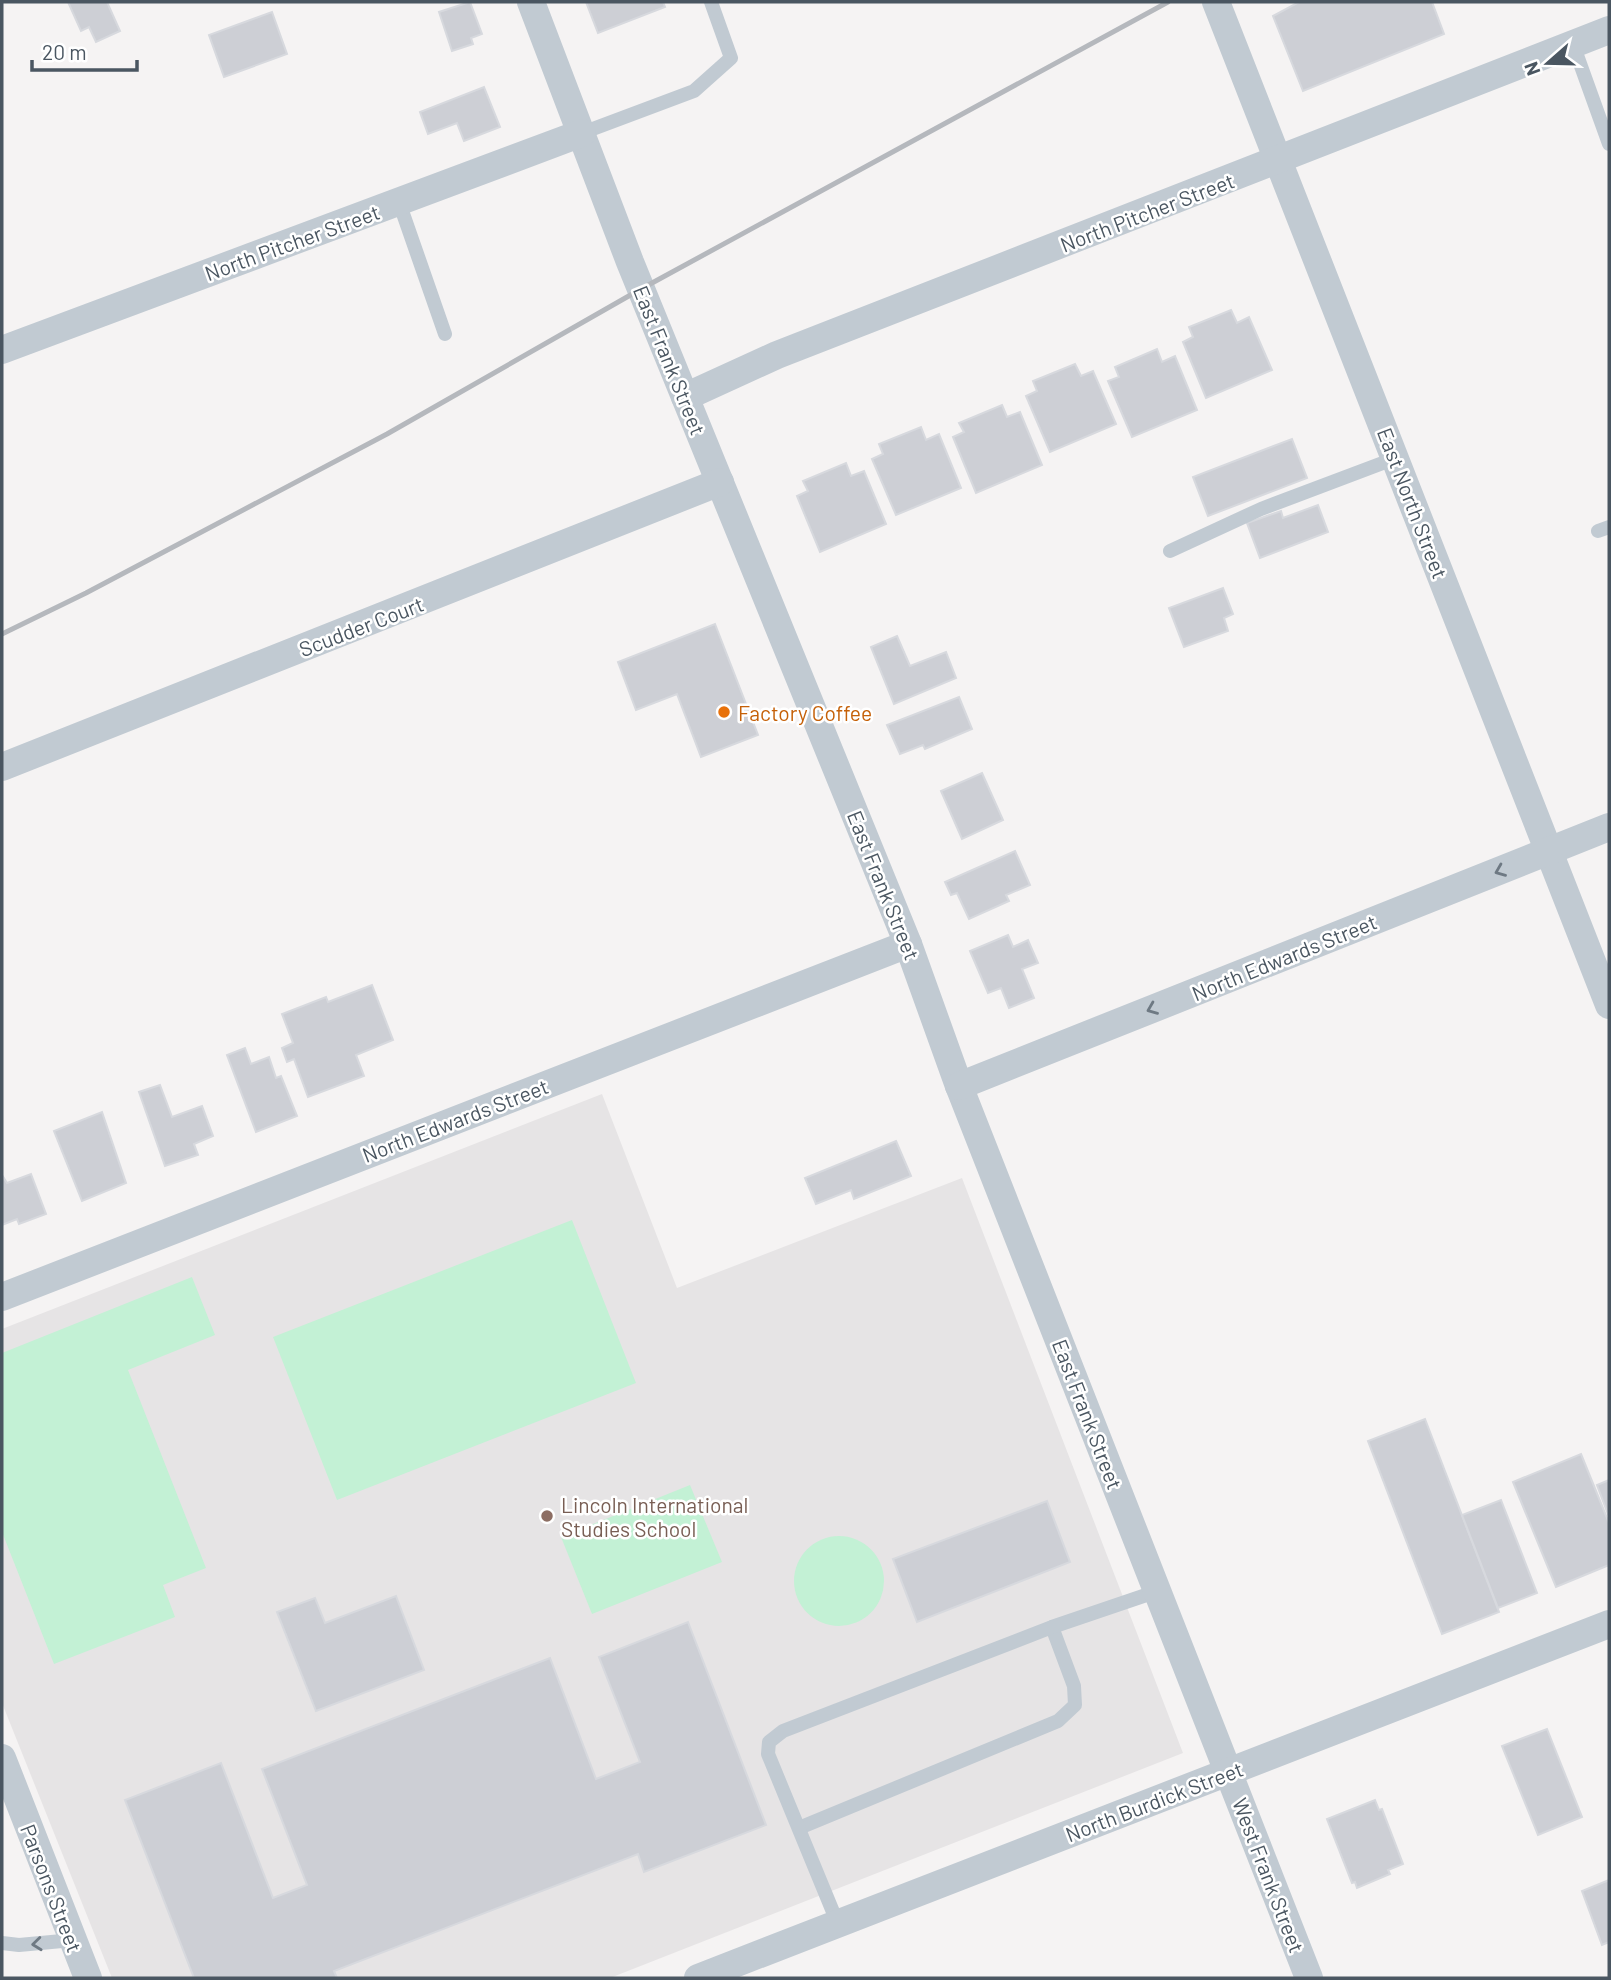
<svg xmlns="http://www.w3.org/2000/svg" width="1611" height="1980" font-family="Barlow,sans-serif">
	<rect width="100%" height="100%" fill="#f5f3f3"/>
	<path fill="#e6e4e5" d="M602,1094l75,194 285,-110 221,575 -573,225h-498l-110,-275v-374z"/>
	<g fill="#c3f1d5">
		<path d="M572,1220l64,163 -299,117 -64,-163z"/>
		<path d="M192,1277l23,58 -87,35 78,198 -43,17 12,32 -121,47 -52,-132v-179z"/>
		<path d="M690,1485l32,77 -130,52 -31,-77z"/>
		<circle cx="839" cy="1581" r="45"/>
	</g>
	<g fill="#cdcfd5" stroke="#d7d9de" stroke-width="2">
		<path d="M68,2h39l13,29 -24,11 -7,-15 -8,4z"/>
		<path d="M470,2l12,32 -11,4 2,6 -21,7 -13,-39z"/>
		<path d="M586,2h77l2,5 -67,26z"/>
		<path d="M1299,2h133l12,32 -141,57 -30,-75z"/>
		<path d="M272,12l15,42 -63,23 -15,-42z"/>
		<path d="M484,87l16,40 -36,14 -7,-18 -29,11 -8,-22z"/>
		<path d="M1231,310l6,13 12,-6 23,53 -66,28 -23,-56 10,-5 -4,-10z"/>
		<path d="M1157,349l5,13 13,-6 22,54 -65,27 -24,-56 11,-4 -4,-10z"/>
		<path d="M1075,364l6,12 12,-5 23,53 -66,28 -24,-56 11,-5 -4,-10z"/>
		<path d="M1002,405l5,12 13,-5 22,53 -66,28 -23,-56 11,-5 -5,-9z"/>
		<path d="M921,427l5,13 13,-6 22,54 -65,27 -24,-56 11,-5 -4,-10z"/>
		<path d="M1292,439l15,39 -99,38 -15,-39z"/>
		<path d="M846,463l5,13 13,-5 22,53 -66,28 -23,-56 11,-5 -5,-10z"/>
		<path d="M1318,505l10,27 -68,26 -13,-35 34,-12 2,7z"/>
		<path d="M1223,588l10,26 -9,4 4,13 -44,16 -15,-39z"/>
		<path d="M715,624l43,111 -57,22 -24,-63 -41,16 -18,-48z"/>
		<path d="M897,636l13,30 36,-14 10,26 -62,26 -23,-57z"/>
		<path d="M959,697l13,32 -47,20 -2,-4 -23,9 -13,-29z"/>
		<path d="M982,773l21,47 -41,19 -21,-48z"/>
		<path d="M1015,851l15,34 -24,10 3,6 -40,18 -12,-26 -6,2 -6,-13z"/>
		<path d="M1008,935l5,12 15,-7 10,23 -16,6 12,29 -25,10 -8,-20 -13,5 -18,-42z"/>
		<path d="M372,985l21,55 -37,15 8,21 -56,21 -14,-38 -7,3 -5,-14 11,-5 -11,-29 44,-17 2,5z"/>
		<path d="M245,1048l6,16 18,-7 7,21 5,-2 16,40 -41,16 -29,-77z"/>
		<path d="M160,1085l12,32 30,-11 11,30 -19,8 4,11 -33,11 -26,-74z"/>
		<path d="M102,1112l24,71 -44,18 -28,-70z"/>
		<path d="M896,1141l15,35 -57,23 -3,-9 -35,14 -11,-26z"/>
		<path d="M31,1174l15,40 -27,10 -2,-5 -15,6v-50l5,8z"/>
		<path d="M1425,1419l74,193 -57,22 -74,-193z"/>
		<path d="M1581,1454l28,69v42l-53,22 -43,-105z"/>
		<path d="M1609,1480v37l-12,-32z"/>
		<path d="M1501,1500l36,93 -39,15 -36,-93z"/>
		<path d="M1047,1501l23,61 -153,60 -24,-63z"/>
		<path d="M396,1596l28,74 -108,41 -39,-99 38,-14 10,25z"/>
		<path d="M688,1622l78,203 -122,47 -6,-18 -304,117 3,7h-143l-69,-178 96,-37 52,135 34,-13 -45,-116 288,-111 46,121 44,-17 -41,-105z"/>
		<path d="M1547,1729l35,88 -44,18 -36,-89z"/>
		<path d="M1375,1800l4,10 3,-1 21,55 -15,6 2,4 -33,14 -2,-6 -3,1 -25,-64z"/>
		<path d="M1609,1880v62l-7,3 -20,-54z"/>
	</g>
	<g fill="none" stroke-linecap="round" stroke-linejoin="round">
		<g stroke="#c1cad2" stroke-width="14">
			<path d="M1573,44l36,100"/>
			<path d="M582,133l112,-42 37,-33 -20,-56"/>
			<path d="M399,202l46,132"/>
			<path d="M1598,531l11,-4"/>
			<path d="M1170,551l91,-42 135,-51"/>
			<path d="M799,1828l259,-107 17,-16 -1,-19 -22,-59"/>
			<path d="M838,1924l-70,-170 1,-12 14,-11 269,-104 106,-36"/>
			<path d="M2,1943l17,2 54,-5"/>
		</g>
		<g stroke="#c1cad2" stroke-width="28">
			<path d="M531,2l99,260 278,682 51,142 350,892"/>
			<path d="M1216,2l393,1003"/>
			<path d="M2,350l580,-217"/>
			<path d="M685,397l92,-42 832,-325"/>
			<path d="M2,767l718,-285"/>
			<path d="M959,1086l650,-259"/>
			<path d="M2,1297l906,-353"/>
			<path d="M2,1758l86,220"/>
			<path d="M698,1978l911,-354"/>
		</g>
		<path stroke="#b5b8bd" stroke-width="5" d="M2,634l84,-41 301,-159 254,-145 527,-287"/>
	</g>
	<defs><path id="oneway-chevron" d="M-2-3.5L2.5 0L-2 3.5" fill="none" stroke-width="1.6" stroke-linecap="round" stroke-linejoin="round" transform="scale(1.75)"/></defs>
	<g stroke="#6e7983">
		<use href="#oneway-chevron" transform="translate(1500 871) rotate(158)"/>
		<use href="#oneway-chevron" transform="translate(1152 1009) rotate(158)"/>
		<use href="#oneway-chevron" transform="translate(37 1944) rotate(174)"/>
	</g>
	<circle fill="#e8710a" stroke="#fff" stroke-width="2.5" cx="724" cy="712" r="7"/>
	<circle fill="#8d6e63" stroke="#fff" stroke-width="2.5" cx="547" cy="1516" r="7"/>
	<g text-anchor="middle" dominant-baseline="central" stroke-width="5" stroke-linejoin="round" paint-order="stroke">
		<g font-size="21" fill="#4a5661" stroke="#fff">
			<text transform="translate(1147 212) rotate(-21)">North Pitcher Street</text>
			<text transform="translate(292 242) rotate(-20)">North Pitcher Street</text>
			<text transform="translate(670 360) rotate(68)">East Frank Street</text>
			<text transform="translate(1413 503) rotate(69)">East North Street</text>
			<text transform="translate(361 626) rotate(-21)">Scudder Court</text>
			<text transform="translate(884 885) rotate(68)">East Frank Street</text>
			<text transform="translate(1284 957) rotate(-22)">North Edwards Street</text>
			<text transform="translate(455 1120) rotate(-21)">North Edwards Street</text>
			<text transform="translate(1088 1414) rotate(69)">East Frank Street</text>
			<text transform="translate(1154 1801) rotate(-21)">North Burdick Street</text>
			<text transform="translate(1269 1875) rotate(69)">West Frank Street</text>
			<text transform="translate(52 1888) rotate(69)">Parsons Street</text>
		</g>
		<g font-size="21" fill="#c56008" stroke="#fff" text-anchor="start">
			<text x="738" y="712">Factory Coffee</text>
		</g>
		<g font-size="21" fill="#785e54" stroke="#fff" text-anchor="start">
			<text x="561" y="1504">Lincoln International<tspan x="561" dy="24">Studies School</tspan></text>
		</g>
	</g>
	<rect width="1611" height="1980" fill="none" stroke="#4a5661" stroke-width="7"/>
	<g transform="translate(1548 63) rotate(250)" stroke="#ffffff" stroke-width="5" paint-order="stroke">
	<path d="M0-5L12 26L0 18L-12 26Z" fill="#4a5661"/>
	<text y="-10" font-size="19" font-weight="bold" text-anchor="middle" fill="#4a5661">N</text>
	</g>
	<path d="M32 60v10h105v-10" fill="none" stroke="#4a5661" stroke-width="3.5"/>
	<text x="42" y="60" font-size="21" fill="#4a5661" stroke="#ffffff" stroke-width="5" paint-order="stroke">20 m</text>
</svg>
